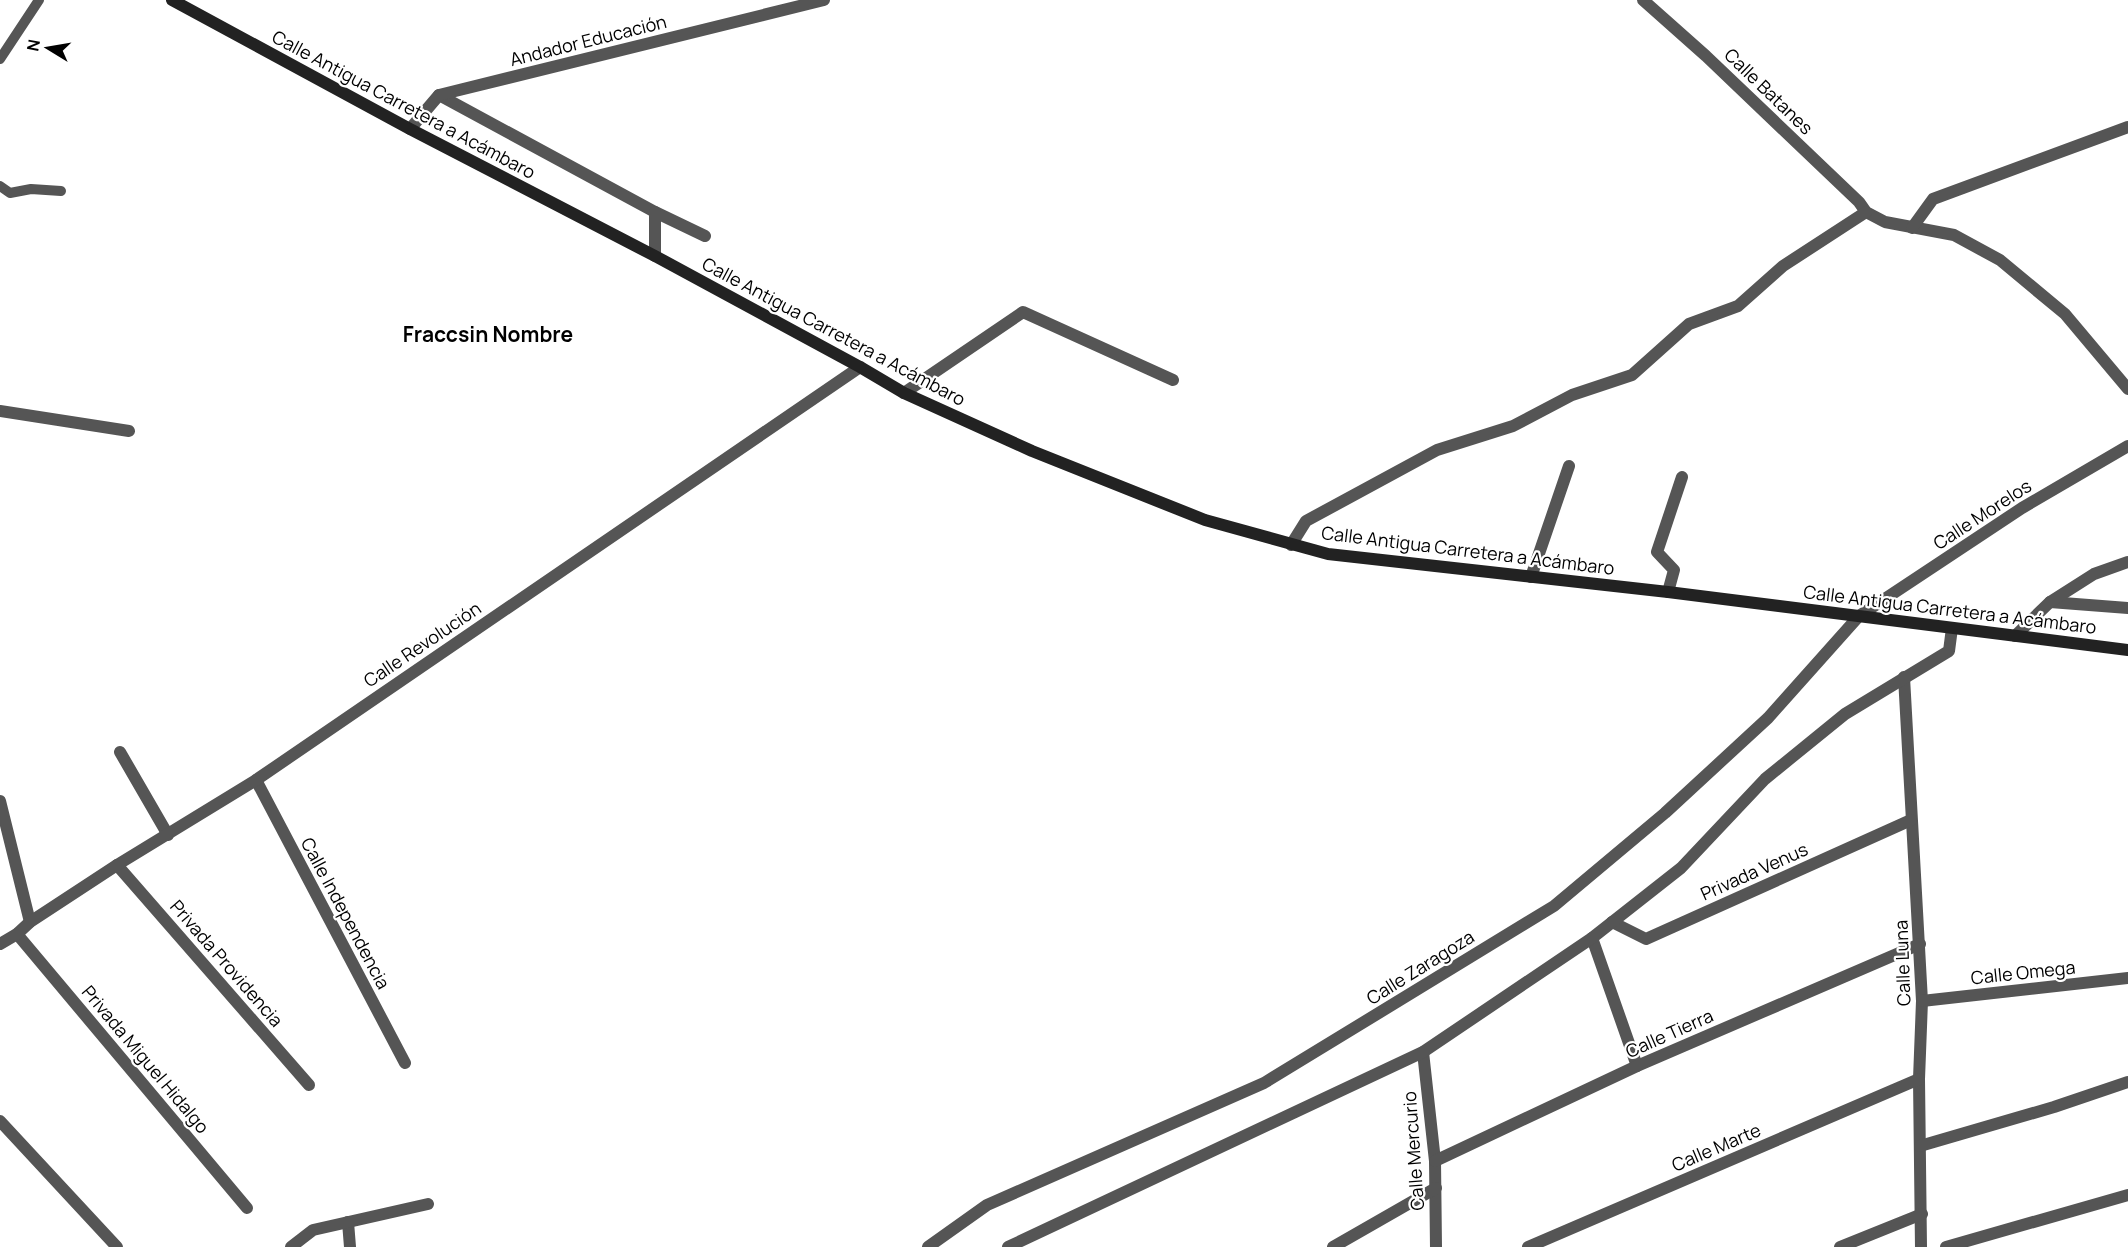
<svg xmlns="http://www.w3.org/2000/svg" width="2128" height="1247" font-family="Manrope,sans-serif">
	<rect width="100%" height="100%" fill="#fff"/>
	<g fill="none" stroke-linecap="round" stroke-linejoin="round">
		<g stroke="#555" stroke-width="10">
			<path d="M0,59l39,-59"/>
			<path d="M0,186l10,7 21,-4 30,2"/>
		</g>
		<g stroke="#555" stroke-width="12">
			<path d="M1643,0l63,56 153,146 7,10 19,10 69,13 46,25 65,54 63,75"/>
			<path d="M439,95l216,117 50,24"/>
			<path d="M410,129l29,-34 385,-95"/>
			<path d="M1912,228l21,-29 195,-72"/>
			<path d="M655,256v-44"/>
			<path d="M904,393l119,-81 150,68"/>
			<path d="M0,411l129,20"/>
			<path d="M1291,545l15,-24 131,-71 76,-24 59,-31 60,-20 57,-51 49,-18 45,-40 83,-54"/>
			<path d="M1531,577l38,-111"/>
			<path d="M1668,592l6,-22 -17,-18 25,-75"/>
			<path d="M2050,602l78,6"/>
			<path d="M2015,636l35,-34 44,-28 34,-12"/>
			<path d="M1904,677l18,324 -3,78 2,168"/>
			<path d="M120,752l48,83"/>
			<path d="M256,780l149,283"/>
			<path d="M0,801l30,121"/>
			<path d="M117,865l192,220"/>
			<path d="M1612,922l34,17 265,-119"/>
			<path d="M17,934l230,274"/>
			<path d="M1592,938l45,128"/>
			<path d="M0,944l17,-10 13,-12 87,-57 139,-85 604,-413"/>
			<path d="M1922,1001l206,-23"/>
			<path d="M1423,1052l12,109 1,86"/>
			<path d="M0,1121l117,126"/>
			<path d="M1920,1146l134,-39 74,-25"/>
			<path d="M1435,1161l202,-95 283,-122"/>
			<path d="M348,1222l2,25"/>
			<path d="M291,1247l22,-17 115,-26"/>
			<path d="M928,1247l59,-42 277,-122 290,-177 111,-93 103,-95 91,-102 163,-108 106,-62"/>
			<path d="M1008,1247l415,-195 169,-114 89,-70 84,-89 80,-65 104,-63 3,-23"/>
			<path d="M1333,1247l103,-59"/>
			<path d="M1528,1247l391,-168"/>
			<path d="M1840,1247l82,-33"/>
			<path d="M1946,1247l182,-52"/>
		</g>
		<path stroke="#222" stroke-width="12" d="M172,0l238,129 245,127 205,111 44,26 128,58 173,69 123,34 340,38 460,58"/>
	</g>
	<g text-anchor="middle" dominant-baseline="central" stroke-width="4.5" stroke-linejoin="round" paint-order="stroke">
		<g font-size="18" fill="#000" stroke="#fff">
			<text transform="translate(588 40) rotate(-14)">Andador Educación</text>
			<text transform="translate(1769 91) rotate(44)">Calle Batanes</text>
			<text transform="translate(404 104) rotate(28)">Calle Antigua Carretera a Acámbaro</text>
			<text transform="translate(834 331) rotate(28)">Calle Antigua Carretera a Acámbaro</text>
			<text transform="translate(1982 514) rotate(-33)">Calle Morelos</text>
			<text transform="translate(1468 550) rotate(7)">Calle Antigua Carretera a Acámbaro</text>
			<text transform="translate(1950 609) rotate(7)">Calle Antigua Carretera a Acámbaro</text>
			<text transform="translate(422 644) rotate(-34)">Calle Revolución</text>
			<text transform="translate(1754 871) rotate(-24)">Privada Venus</text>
			<text transform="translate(346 913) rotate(62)">Calle Independencia</text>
			<text transform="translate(227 963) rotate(49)">Privada Providencia</text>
			<text transform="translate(1902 963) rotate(-92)">Calle Luna</text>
			<text transform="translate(1420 967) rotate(-32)">Calle Zaragoza</text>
			<text transform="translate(2023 972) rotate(-6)">Calle Omega</text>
			<text transform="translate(1669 1033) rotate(-24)">Calle Tierra</text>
			<text transform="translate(146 1059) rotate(50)">Privada Miguel Hidalgo</text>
			<text transform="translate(1716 1147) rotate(-23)">Calle Marte</text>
			<text transform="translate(1413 1151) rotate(-94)">Calle Mercurio</text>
		</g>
		<g font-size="21" font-weight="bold" fill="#000" stroke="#fff">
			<text x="488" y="334">Fraccsin Nombre</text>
		</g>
	</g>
	<g transform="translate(48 48) rotate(281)" stroke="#ffffff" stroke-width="4.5" paint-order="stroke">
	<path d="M0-4.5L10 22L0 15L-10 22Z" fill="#000000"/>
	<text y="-9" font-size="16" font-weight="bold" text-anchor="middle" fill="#000000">N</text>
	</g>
</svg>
